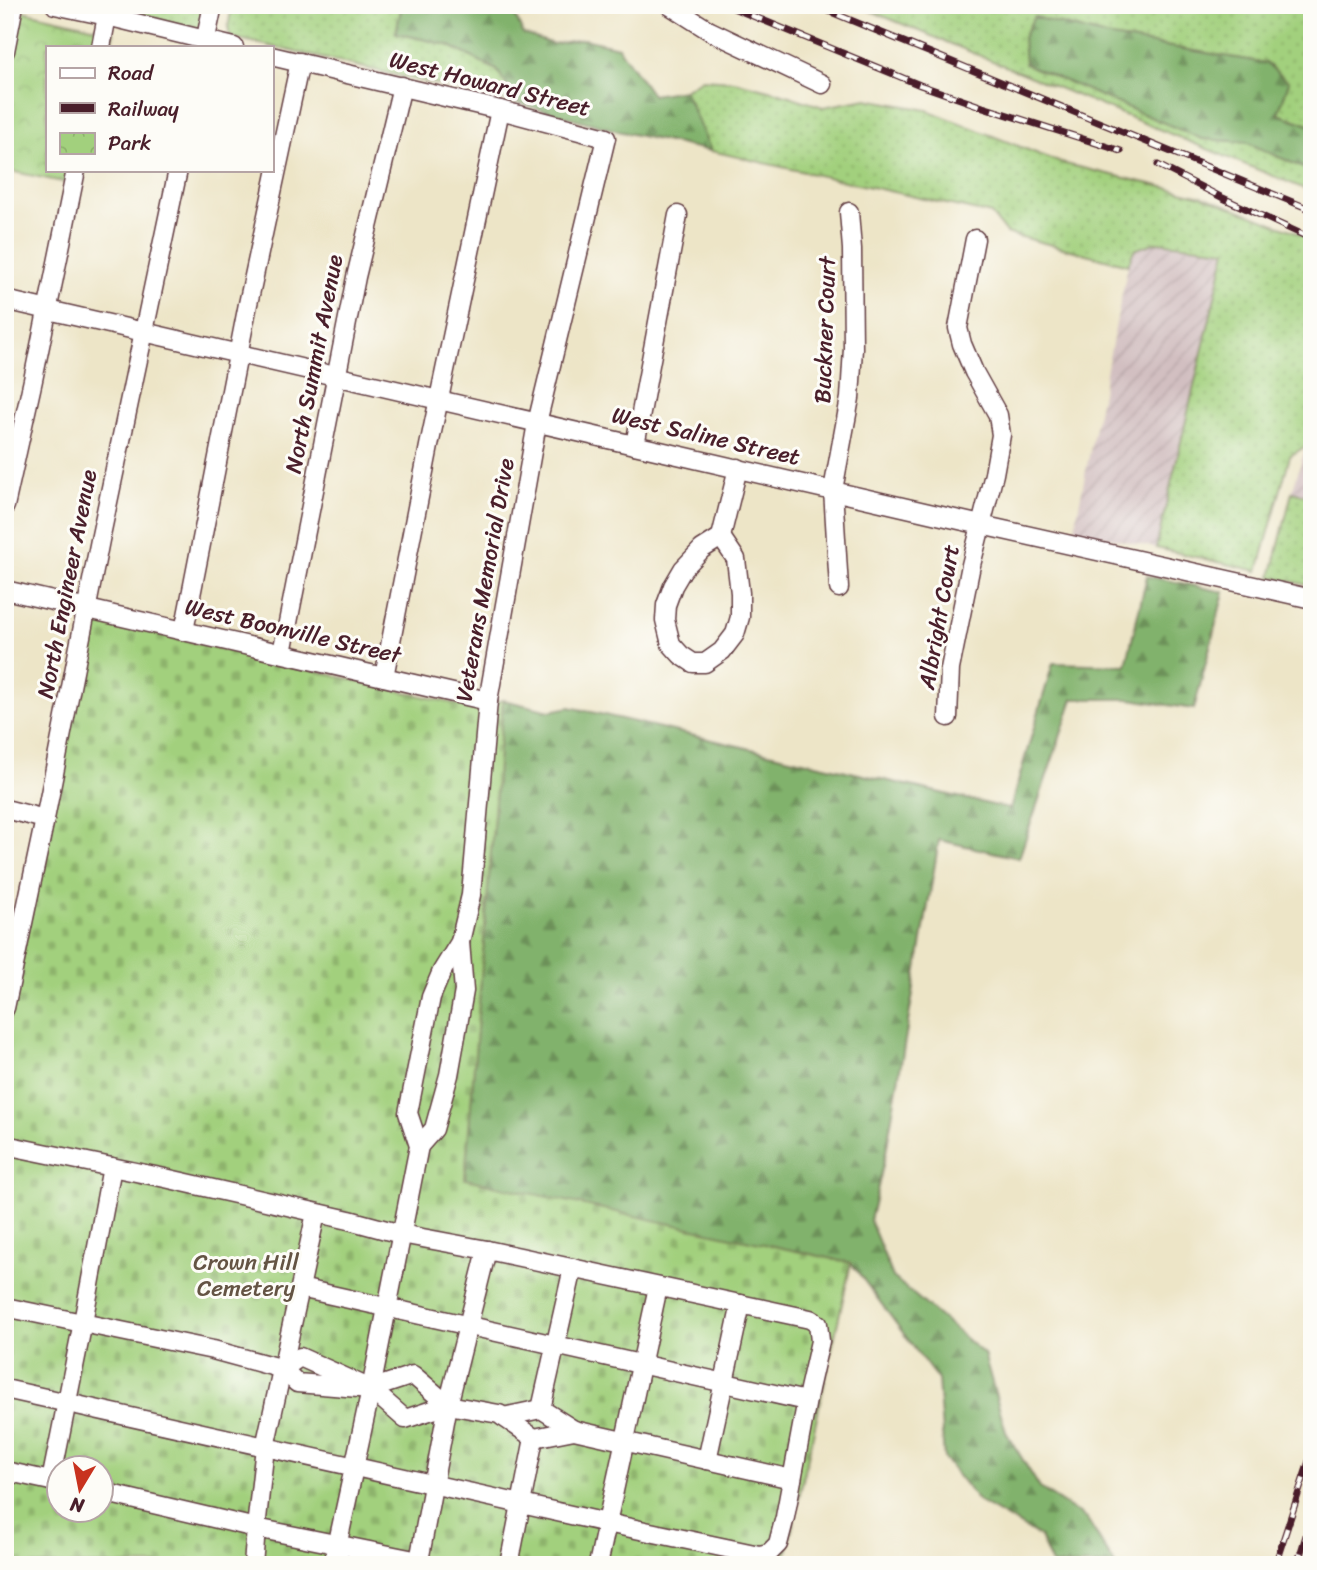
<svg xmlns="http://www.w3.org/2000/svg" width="1317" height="1570" font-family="Sriracha,sans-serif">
	<defs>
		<pattern id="industrial-furrows" width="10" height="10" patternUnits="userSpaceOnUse" patternTransform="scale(1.75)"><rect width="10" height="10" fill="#d2bfc1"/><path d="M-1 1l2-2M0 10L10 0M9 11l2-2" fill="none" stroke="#b6a4a6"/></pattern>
		<pattern id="grass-dots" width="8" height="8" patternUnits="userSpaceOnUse" patternTransform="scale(1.75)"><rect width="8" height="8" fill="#a2d07d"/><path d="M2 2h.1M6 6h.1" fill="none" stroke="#8db26c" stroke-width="1.8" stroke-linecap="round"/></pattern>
		<pattern id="forest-firs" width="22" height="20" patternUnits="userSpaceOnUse" patternTransform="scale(1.75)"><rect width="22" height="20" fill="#81b26c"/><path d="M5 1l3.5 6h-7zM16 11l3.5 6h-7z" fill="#6c9059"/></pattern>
		<pattern id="cemetery-stones" width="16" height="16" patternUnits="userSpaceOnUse" patternTransform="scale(1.75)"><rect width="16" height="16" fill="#a2d07d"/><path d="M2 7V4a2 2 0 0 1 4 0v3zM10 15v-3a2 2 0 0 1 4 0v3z" fill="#8db26c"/></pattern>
		<pattern id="park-crowns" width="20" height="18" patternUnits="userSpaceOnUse" patternTransform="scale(1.75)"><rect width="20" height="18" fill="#a2d07d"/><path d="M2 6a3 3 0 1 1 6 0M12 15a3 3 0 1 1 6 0" fill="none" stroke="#8db26c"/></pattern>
	</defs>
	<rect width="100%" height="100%" fill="#fdfcf7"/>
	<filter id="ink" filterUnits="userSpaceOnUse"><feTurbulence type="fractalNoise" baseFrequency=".0143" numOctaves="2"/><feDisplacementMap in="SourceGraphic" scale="14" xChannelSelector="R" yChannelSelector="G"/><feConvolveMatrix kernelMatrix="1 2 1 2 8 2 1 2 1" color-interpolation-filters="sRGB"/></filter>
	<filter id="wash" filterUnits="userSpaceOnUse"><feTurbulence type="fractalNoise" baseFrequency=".00686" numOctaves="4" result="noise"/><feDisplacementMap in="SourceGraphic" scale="28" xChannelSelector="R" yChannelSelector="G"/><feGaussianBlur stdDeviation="1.57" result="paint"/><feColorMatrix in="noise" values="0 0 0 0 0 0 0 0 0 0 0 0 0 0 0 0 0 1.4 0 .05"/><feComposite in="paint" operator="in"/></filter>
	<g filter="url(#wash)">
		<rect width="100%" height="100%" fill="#ede5c7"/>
		<g fill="url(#industrial-furrows)">
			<path d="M1157,242l69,8 -70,298 -82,-18 54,-265 6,-15z"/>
			<path d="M1312,426v71l-20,-5z"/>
		</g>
		<g fill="url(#grass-dots)" stroke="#767854" stroke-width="2">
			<path d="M93,5h111l-5,24z"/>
			<path d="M232,5h170l-6,28 52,12 49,25 21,33 -288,-66 -2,-9z"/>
			<path d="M856,5h301l26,6 2,-6h127v121l-34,-12 -172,-78 -71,-19 167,122 44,3 66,30v20z"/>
			<path d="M702,79l32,2 46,12 43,14 44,-8 60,11 134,53 141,33 110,42v188l-6,20 -16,10 -32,115 -102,-23 70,-298 -69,-8 -23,8 -6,15 -122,-32 -15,-19 -280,-63 -27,-61z"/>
			<path d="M1292,492l20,5v89l-41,-9z"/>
		</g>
		<g fill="url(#forest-firs)" stroke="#66684c" stroke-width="2">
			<path d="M402,5h109l12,29 30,10 31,-5 34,8 34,48 32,-5 27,61 -89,-19 -104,-29 -21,-33 -49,-25 -52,-12z"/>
			<path d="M1034,17l72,19 160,27 23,19 -11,32 34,12v46l-66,-30 -44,-3 -177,-75 -2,-26z"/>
			<path d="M1147,576l77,16 -30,117 -64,-10h-57l-54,159 -80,-18 -53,312 -16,69 23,56 91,77 22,78 34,56 47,31 28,46h-63l-12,-28 -62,-36 -34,-43 -6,-78 -87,-117 -386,-83 38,-480 47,11 20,-4 440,102 43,-146 73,2z"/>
		</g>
		<path fill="url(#cemetery-stones)" stroke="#767854" stroke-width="2" fill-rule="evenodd" d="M98,620l375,88 30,-8 -38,479 386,84 -67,302h-779v-526l84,-411zM60,1468h42v42h-42z"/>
		<path fill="url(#park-crowns)" stroke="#767854" stroke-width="2" d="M5,7l109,25 -3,15h-64v123h38l-3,16 -77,-16z"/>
	</g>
	<g filter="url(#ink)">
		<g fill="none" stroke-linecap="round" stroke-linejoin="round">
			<defs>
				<g id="minor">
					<path d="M55,5l52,11 127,31"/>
					<path d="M669,5l41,26 112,53"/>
					<path d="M101,47l6,-31"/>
					<path d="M204,47l9,-42"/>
					<path d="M5,51l9,-46"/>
					<path d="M271,56l229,54 106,28 -69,285 -49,278 -17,194 -11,47 -18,29 -11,26 -23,116 11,33 -48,243 -38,176"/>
					<path d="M5,300l976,225 331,74"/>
					<path d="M635,445l43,-230"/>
					<path d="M5,506l28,-126 43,-210"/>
					<path d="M721,537l15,22 4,34v24l-5,17 -13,17 -17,12h-12l-12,-8 -10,-11 -6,-24 1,-15 7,-19 10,-17 19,-20z"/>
					<path d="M721,537l17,-69"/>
					<path d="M839,588l-6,-98 17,-92 3,-50 -1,-99 -3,-37"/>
					<path d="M5,590l483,111"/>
					<path d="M184,631l64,-327 52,-242"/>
					<path d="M282,653l74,-376 46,-191"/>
					<path d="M384,677l45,-231 71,-336"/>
					<path d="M948,717l2,-48 21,-104 23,-91 7,-39 -3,-20 -24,-43 -12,-28 -4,-16 17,-89"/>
					<path d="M5,809l40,10"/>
					<path d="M5,1008l40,-189 55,-279 78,-370"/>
					<path d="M5,1145l160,33 184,42 52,14 86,16 323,69 8,5 2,17 -11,48 -24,128 -7,27 -9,9 -10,2 -152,-32 -9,42"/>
					<path d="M419,1146l15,-17 15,-54 15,-84 -4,-49"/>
					<path d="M300,1288l16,-75"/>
					<path d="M5,1307l208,43 70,19 14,14 74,6 34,30 43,-14 51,9 35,24 40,-8 218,49"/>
					<path d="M283,1369l17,-12 71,32 42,-14 35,30"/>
					<path d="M5,1389l602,134 51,-236"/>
					<path d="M541,1409l32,-141"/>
					<path d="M503,1417l38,-8 33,21"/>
					<path d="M707,1460l34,-156"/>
					<path d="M5,1471l55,12"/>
					<path d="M51,1481l32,-159 29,-155"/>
					<path d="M102,1492l154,36 9,-81 35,-159 506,113"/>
					<path d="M253,1565l3,-37 163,33 29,-156 39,-155"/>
					<path d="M509,1565l25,-127"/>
				</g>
			</defs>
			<use href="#minor" stroke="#623d42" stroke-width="21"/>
			<use href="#minor" stroke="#fff" stroke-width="18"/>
			<defs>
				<g id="rail">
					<path d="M726,5l194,80 63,22 138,44"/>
					<path d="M814,5l498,205"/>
					<path d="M1158,165l65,33 89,41"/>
					<path d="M1275,1565l37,-113"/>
					<path d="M1297,1565l15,-49"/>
				</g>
			</defs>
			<use href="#rail" stroke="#4a1f2b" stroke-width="7"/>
			<use href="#rail" stroke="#fdfcf7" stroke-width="4.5" stroke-dasharray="13" stroke-linecap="butt"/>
		</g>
	</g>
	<g text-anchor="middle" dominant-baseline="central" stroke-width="6" stroke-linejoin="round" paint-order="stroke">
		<g font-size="23" fill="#4a1f2b" stroke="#fdfcf7">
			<text transform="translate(490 84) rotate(14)">West Howard Street</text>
			<text transform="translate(825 330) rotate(-88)">Buckner Court</text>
			<text transform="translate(314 364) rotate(-79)">North Summit Avenue</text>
			<text transform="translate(706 436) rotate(13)">West Saline Street</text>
			<text transform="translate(485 580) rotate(-80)">Veterans Memorial Drive</text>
			<text transform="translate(67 584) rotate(-79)">North Engineer Avenue</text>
			<text transform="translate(939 617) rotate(-80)">Albright Court</text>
			<text transform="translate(293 631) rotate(13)">West Boonville Street</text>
		</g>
		<g font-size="23" fill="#645444" stroke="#fdfcf7">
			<text x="246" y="1262">Crown Hill<tspan x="246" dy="26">Cemetery</tspan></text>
		</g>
	</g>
	<rect width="1317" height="1570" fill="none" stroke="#fdfcf7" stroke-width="28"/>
	<rect x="46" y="46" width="228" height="126" fill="#fdfcf7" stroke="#b5a4a5" stroke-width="2"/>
	<rect x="60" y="68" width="35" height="10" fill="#ffffff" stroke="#b5a4a5" stroke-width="2"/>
	<text x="108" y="80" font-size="21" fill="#4a1f2b">Road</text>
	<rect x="60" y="103" width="35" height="10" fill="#4a1f2b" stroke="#b5a4a5" stroke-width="2"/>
	<text x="108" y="116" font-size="21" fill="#4a1f2b">Railway</text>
	<rect x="60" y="133" width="35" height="21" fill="url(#park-crowns)" stroke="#b5a4a5" stroke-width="2"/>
	<text x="108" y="150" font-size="21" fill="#4a1f2b">Park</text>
	<g transform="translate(80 1489) rotate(190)"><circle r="33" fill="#fdfcf7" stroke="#b5a4a5" stroke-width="2"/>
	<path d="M0-5L12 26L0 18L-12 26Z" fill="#c8321e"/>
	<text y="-10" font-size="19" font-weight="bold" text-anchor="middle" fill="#4a1f2b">N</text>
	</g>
</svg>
